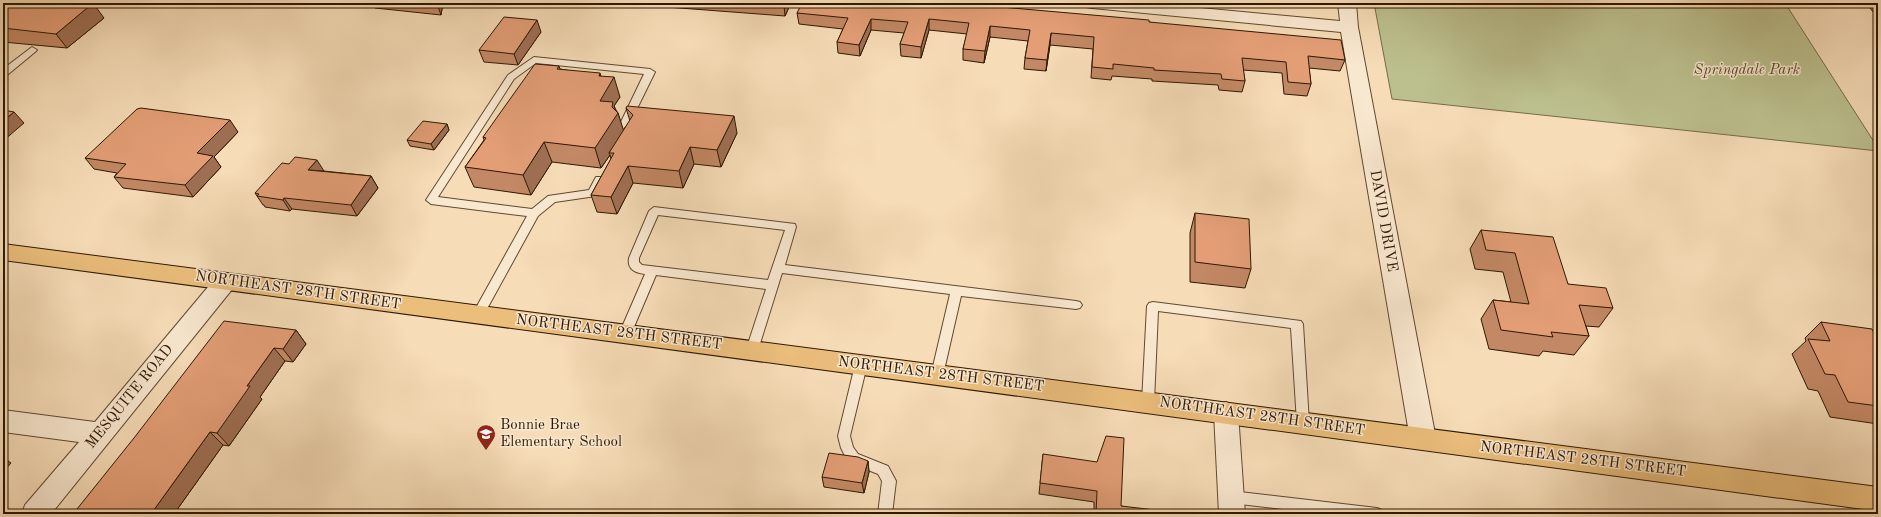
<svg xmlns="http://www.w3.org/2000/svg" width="1881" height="517" font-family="'Old Standard TT',serif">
	<rect width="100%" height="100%" fill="#f6dcb7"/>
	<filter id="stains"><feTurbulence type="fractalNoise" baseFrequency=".005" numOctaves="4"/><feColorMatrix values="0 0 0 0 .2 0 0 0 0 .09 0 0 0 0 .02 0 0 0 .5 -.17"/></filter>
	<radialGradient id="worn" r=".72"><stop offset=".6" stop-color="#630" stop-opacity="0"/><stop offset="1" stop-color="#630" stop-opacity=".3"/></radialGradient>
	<path fill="#bcc08e" stroke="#756c47" d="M1374,3h411l93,145v3l-486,-52z"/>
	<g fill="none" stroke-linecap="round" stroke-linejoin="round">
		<defs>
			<g id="service">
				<path d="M32,47l5,3 -2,2 -29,24 -3,1v-8z"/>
				<path d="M534,57l116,12 5,3 -26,53 8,6 -6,8 -3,1 -5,-3 3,-5 -7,-6 25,-52 -108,-11 -22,16 -76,118 94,12 16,-13 41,-6 7,-13h8l1,3 -9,16 -41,6 -17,14 -56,102 -4,1 -4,-1 -2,-3 55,-99 -96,-12 -5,-4 82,-125z"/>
				<path d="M654,207l141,17 1,3 -11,38 291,36 4,1 2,3 -2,3 -4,1 -115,-13 -18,79 -2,4 -4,1 -4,-1 -2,-4 19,-81 -168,-21 -24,77 -2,3 -4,2 -4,-2 -2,-3 20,-61 -110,-14 -25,59 -2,3 -4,2 -4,-2 -2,-3 26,-60c-10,-1 -18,-5 -16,-16l20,-47zM658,215l127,15 -17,50 -126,-15 -3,-3v-4z"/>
				<path d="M1153,302l148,19 2,3 6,99 -2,4 -4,1 -4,-1 -2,-4 -6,-95 -133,-17 -4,91 -2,4 -4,1 -4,-1 -2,-4 5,-96 2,-3z"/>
				<path d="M861,360l4,2 2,3 -17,71 3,11 5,7 30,12 8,15 -4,33h-14l4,-33 -4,-7 -30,-12 -7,-14 -3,-12 17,-71 2,-3z"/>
				<path d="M1231,491l146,17 5,2 2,4h-59l-94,-11 -5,-2 -2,-4 2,-4z"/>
			</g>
			<g id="minor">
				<path d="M1083,3h64l193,18 -2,-18h18l2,24 78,412 -4,8 -9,3 -9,-3 -4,-8 -69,-407 -249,-24 -6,-1z"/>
				<path d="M226,273l8,2 3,6 -3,6 -183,227h-29l3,-9 54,-63 -76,-10v-22l92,12 123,-147z"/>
				<path d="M1226,402l9,4 3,7 7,101h-26l-5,-101 3,-7z"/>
			</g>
			<path id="primary" d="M3,244l1875,243v24l-1875,-251z"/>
		</defs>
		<use href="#service" stroke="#60492e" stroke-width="2"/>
		<use href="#minor" stroke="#60492e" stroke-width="2"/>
		<use href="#primary" stroke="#2e1800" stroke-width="2"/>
		<use href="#service" fill="#f9e8d0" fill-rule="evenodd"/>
		<use href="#minor" fill="#f9e8d0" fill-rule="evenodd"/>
		<use href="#primary" fill="#ebbe7c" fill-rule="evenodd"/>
	</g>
	<g fill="#c38865" stroke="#2e1800">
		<path d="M3,3l101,15 -37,30 -64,-6z"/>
		<path d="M123,3h36l-4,3z"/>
		<path d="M373,3h70l-2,12 -66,-7z"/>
		<path d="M640,3h151l-6,13 -145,-11z"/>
		<path d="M1269,3h33l-1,4z"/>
		<path d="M1871,3h7v15l-8,-10 3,-3z"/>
		<path d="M967,4l182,18 196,38 -5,11 -31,-3 2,16 -4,12 -23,-2 -2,-21 -39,-3 2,11 -3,11 -23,-2 -1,-5 -66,-4v-2l-40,-3 -1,4 -20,-2 2,-29 -43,-4 -4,26 -22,-2 1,-11 3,-17 -38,-4 -6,26 -21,-3v-11l4,-15 -38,-4 -8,28 -20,-2 -1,-12 4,-11 -33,-3 -11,26 -22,-3 -1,-11 6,-13 -44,-5 -2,-11z"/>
		<path d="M541,32l-23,33 -34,-3 -5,-12z"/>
		<path d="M559,66l1,3 41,7 19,21 -6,9 2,4 2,3 5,17 7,-9 -4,-13 111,25 -16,34 -27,-3 -11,24 -50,-5 -16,31 -20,-2 -6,-17 20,-36 -1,-4 -9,13 -49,-6 -21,33 -57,-8 -9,-20 19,-27 -1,-3z"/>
		<path d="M447,124l2,6 -15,20 -24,-4 -3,-6z"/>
		<path d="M238,132l-24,25 7,10 -28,30 -70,-9 -9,-11 3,-4 -23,-4 -9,-11z"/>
		<path d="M324,171l47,5 7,12 -21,28 -65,-7 -2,2 -25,-4 -1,-2h-1l-8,-12z"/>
		<path d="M1195,213l56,56 -6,19 -55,-6v-49z"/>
		<path d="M1481,230l87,54 45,24 -14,19 -13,-1 3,10 -15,19 -31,-4 -4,5 -50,-7 -8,-30 12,-19 18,2 -8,-30 -28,-3 -5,-20z"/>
		<path d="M1821,322l57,19v83l-48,-7 -12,-26 -10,-2 -16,-35 14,-13 -1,-3z"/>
		<path d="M296,330l10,14 -13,18 -8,-1 -25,36 2,2 -33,47 -6,-1 -49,69h-101z"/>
		<path d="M1043,454l78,52 43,8h-70v-12l-55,-8z"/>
		<path d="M868,461l1,11 -5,21 -40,-6 -2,-10z"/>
	</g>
	<g fill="#9f6f53" stroke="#2e1800">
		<path d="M93,3l11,15 -37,30 -11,-14z"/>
		<path d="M153,3h6l-4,3z"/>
		<path d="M437,3h6l-2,12z"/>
		<path d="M785,3h6l-6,13 -1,-11z"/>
		<path d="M871,19v11l-11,26 -1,-11z"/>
		<path d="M929,19v11l-8,28v-11z"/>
		<path d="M537,20l4,12 -23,33 -4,-11z"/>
		<path d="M990,26v11l-6,26 1,-12z"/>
		<path d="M1051,33l-1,12 -4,26 1,-11z"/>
		<path d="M600,73l5,18 9,-14 6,20 -6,9 3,8 1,-1 6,19 -15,21 1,2 -9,13 -6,-20 5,-47 -1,-25z"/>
		<path d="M14,112l10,11 -21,18v-20z"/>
		<path d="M734,116l3,17 -16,34 -4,-17z"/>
		<path d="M230,120l8,12 -24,25 7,10 -28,30 -8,-12 12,-32z"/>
		<path d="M447,124l2,6 -15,20 -3,-6z"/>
		<path d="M544,142l8,20 -21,33 -8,-20z"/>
		<path d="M690,147l4,17 -11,24 -4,-17z"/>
		<path d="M317,160l7,11 -16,-1z"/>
		<path d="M628,166l5,17 -16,31 -6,-17z"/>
		<path d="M371,176l7,12 -21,28 -6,-11z"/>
		<path d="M284,198l8,11 -2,2 -7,-11z"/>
		<path d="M296,330l10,14 -13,18 -10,-13z"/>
		<path d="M274,348l11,13 -25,36 2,2 -33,47 -12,-13 30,-47z"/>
		<path d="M210,432l13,13 -49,69h-23z"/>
		<path d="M3,457l8,6 -8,9z"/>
		<path d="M868,461l1,11 -5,21 -2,-10z"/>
	</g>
	<g fill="#e39e76" stroke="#2e1800">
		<path d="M3,3h90l-37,31 -53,-6z"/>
		<path d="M763,3h22l-1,2z"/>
		<path d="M802,3h165v1l182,16v2l192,18 4,20 -37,-4 3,28 -23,-2 -2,-20 -44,-4 3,23 -23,-2 -1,-5 -67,-4v-2l-41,-4v5l-21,-2 2,-30 -43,-4 -4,27 -22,-2 5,-28 -40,-4 -5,25 -22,-2 6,-26 -40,-4 -8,28 -21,-3 8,-22 -37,-3 -12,26 -22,-3 11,-24 -51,-5z"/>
		<path d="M504,17l33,3 -23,34 -35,-4z"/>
		<path d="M535,64l24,2 -2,3 43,4 -1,3 15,1 -14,24 13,1 -1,5 6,6 -23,35 -51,-6 -21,33 -58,-8 21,-29 -3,-1z"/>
		<path d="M627,106l107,10 -17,34 -27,-3 -11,24 -51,-5 -17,31 -20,-2 23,-42h-5l24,-38 -7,-7z"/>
		<path d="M141,108l89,12 -33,33 16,3 -28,29 -71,-8 12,-13 -41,-6 52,-49z"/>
		<path d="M3,110l11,2 -11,9z"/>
		<path d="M423,121l24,3 -16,20 -24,-4z"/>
		<path d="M295,157l22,3 -9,10 63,6 -20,29 -67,-7 -1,2 -26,-4 2,-2 -4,-1 27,-30 7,1z"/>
		<path d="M1195,213l54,6 2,50 -56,-7z"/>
		<path d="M1481,230l72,7 15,47 38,4 7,20 -34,-3 10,31 -38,-4 2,5 -52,-7 -8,-30 36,4 -14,-51 -29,-3z"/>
		<path d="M224,321l72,9 -13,19 -9,-1 -27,38h3l-33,47 -7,-1 -59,82h-78l61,-76z"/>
		<path d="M1821,322l51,7 6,12v65l-30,-4 -13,-27 -10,-1 -17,-35 22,2z"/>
		<path d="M1106,436l18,2 -3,68 43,5v3h-68l1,-23 -57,-8 3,-29 54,8z"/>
		<path d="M829,453l29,4 10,4 -6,22 -40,-6z"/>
	</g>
	<defs>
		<symbol id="school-pin" viewBox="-11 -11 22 30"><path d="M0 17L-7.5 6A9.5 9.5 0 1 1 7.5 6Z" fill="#8f2418" stroke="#f9e8d0"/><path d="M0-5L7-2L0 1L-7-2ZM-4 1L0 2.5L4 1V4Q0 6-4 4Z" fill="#fff"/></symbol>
	</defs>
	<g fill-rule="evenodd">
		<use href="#school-pin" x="475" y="423" width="22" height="30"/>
	</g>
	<g text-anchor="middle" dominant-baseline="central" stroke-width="3" stroke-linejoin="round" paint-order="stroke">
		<g font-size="15" font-style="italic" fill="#594a2b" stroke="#f9e8d0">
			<text x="1747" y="70">Springdale Park</text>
		</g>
		<g font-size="15" fill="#2e1800" stroke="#f9e8d0">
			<text transform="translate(1383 221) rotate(80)">DAVID DRIVE</text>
			<text transform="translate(298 291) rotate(8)">NORTHEAST 28TH STREET</text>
			<text transform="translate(619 333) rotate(7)">NORTHEAST 28TH STREET</text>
			<text transform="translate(941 375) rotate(7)">NORTHEAST 28TH STREET</text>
			<text transform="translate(130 397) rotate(-51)">MESQUITE ROAD</text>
			<text transform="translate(1262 417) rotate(8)">NORTHEAST 28TH STREET</text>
			<text transform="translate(1583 460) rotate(7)">NORTHEAST 28TH STREET</text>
		</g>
		<g font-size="15" fill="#2e1800" stroke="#f9e8d0" text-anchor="start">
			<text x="500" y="425">Bonnie Brae<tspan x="500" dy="17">Elementary School</tspan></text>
		</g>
	</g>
	<rect width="1881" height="517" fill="none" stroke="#f6dcb7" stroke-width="16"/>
	<rect x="4" y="4" width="1873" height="509" fill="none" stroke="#2e1800" stroke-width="2"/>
	<rect x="8" y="8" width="1865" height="501" fill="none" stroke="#2e1800"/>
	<rect width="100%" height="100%" filter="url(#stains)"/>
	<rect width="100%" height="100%" fill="url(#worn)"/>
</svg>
